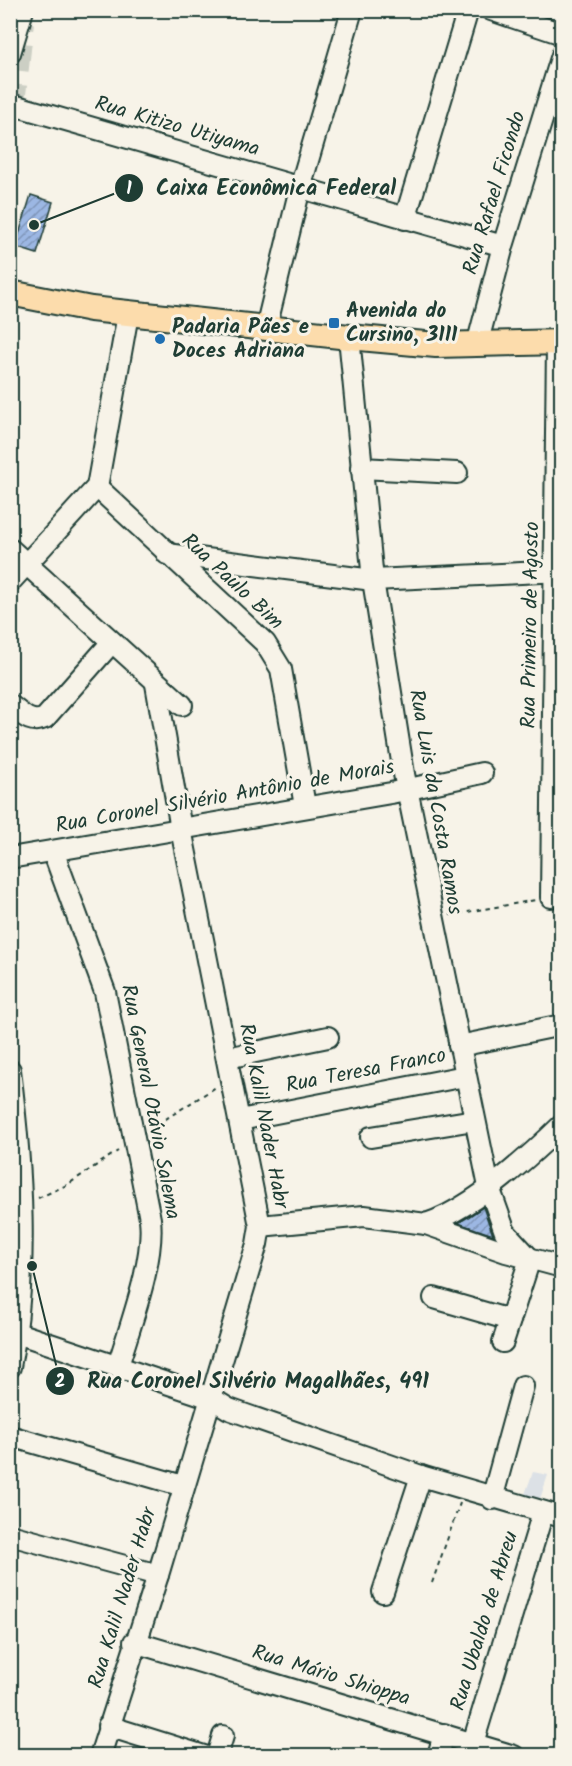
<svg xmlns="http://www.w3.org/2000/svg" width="572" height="1766" font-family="Kalam,sans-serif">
	<defs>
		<pattern id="building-hatch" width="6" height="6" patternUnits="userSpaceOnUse" patternTransform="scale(1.5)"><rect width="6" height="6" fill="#9cb7e3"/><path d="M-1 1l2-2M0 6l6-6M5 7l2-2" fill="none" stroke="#7f96b9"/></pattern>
	</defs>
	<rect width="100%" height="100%" fill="#f7f3e8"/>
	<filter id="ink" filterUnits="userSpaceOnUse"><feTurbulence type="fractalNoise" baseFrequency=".0167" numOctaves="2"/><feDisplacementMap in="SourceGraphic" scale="12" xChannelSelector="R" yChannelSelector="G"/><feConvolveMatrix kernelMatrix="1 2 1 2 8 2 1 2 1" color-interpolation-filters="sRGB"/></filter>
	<g filter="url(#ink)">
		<path fill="#dce1e6" d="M533,1472l15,3 -8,24 -15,-5z"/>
		<g fill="url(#building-hatch)" stroke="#1f3d34" stroke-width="1.5">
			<path d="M31,195l22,7 -16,52 -22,-7z"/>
			<path d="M483,1207l10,28 -35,-12 10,-6z"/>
		</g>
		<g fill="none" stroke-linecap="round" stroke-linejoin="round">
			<path stroke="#cccfc4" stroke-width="28" stroke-dasharray="28 14" stroke-linecap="butt" d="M10,112l10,-90"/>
			<defs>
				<g id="minor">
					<path d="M491,10l71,24"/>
					<path d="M10,53l13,-43"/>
					<path d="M10,104l493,142"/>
					<path d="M405,219l63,-209"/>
					<path d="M266,328l34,-140 52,-178"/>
					<path d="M349,337l24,243 31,194 85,413 16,45 25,27 -27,83"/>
					<path d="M557,342l-6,555 11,-5"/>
					<path d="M477,345l26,-99 59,-191"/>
					<path d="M361,468l96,5"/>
					<path d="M97,487l168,156 16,26 24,137"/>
					<path d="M10,549l172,156"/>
					<path d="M167,554l206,26 189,-9"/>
					<path d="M10,582l87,-95 31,-173"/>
					<path d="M10,705c12,9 20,20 35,13l67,-76"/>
					<path d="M53,851l52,141 45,227c5,42 -20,106 -32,147"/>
					<path d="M10,858l381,-65 91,-20"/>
					<path d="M459,1046l103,-21"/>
					<path d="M227,1058l101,-21"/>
					<path d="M10,1070c12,97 19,201 0,297"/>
					<path d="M240,1120l225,-44"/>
					<path d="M371,1137l103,-17"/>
					<path d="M426,1224c46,-15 101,-65 136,-99"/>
					<path d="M260,1226l104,-10 62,8 80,28 56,15"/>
					<path d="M434,1298l76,22"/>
					<path d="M17,1333l194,65 18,11 192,67 141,41"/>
					<path d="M10,1436l173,50"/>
					<path d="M492,1499l31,-113"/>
					<path d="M10,1535l148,40"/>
					<path d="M383,1592l38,-116"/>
					<path d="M134,1642l380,114"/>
					<path d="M108,1726l96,30"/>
					<path d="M473,1743l70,-231"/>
					<path d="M100,1756l58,-181 99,-331 3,-18 -79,-397 -25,-145"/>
					<path d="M217,1756l6,-20"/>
					<path d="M438,1756l6,-22"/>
				</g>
				<path id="major" d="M10,293l81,16 258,28 87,8 126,-3"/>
			</defs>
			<use href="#minor" stroke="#1f3d34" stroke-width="24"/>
			<use href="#major" stroke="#1f3d34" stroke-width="28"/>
			<g stroke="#1f3d34" stroke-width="2" stroke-dasharray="4.5 4.5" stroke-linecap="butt">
				<path d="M450,915l86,-15"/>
				<path d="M150,1129l66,-42"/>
				<path d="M38,1198l29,-13 51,-34"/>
				<path d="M432,1583l28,-80"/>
			</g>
			<use href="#minor" stroke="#f7f3e8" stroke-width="20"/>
			<use href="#major" stroke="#fcdcac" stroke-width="24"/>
		</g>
	</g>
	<g fill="#1f6fb2" stroke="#f7f3e8" stroke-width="2">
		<rect x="328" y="317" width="12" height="12" rx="3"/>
		<circle cx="160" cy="339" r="6"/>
	</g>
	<g text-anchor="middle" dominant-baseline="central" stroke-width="6" stroke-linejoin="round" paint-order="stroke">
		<g font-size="21" fill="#1f3d34" stroke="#f7f3e8">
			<text transform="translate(177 127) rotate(16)">Rua Kitizo Utiyama</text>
			<text transform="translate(495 193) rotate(-73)">Rua Rafael Ficondo</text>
			<text transform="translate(232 582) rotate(43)">Rua Paulo Bim</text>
			<text transform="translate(531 625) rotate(-89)">Rua Primeiro de Agosto</text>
			<text transform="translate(225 797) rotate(-10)">Rua Coronel Silvério Antônio de Morais</text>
			<text transform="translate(435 802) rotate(80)">Rua Luis da Costa Ramos</text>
			<text transform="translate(366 1071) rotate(-11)">Rua Teresa Franco</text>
			<text transform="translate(150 1102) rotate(79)">Rua General Otávio Salema</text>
			<text transform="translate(263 1116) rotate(79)">Rua Kalil Nader Habr</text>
			<text transform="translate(123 1598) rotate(-73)">Rua Kalil Nader Habr</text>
			<text transform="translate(485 1621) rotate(-73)">Rua Ubaldo de Abreu</text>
			<text transform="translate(331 1676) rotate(17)">Rua Mário Shioppa</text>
		</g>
		<g font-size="21" font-weight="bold" fill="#1f3d34" stroke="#f7f3e8" text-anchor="start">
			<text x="346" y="311">Avenida do<tspan x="346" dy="24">Cursino, 3111</tspan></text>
			<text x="172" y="327">Padaria Pães e<tspan x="172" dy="24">Doces Adriana</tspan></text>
		</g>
	</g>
	<path fill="none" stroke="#1f3d34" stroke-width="2" d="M34 225L129 188M32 1266L60 1381"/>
	<g fill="#1f3d34" stroke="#f7f3e8" stroke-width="2">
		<circle cx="34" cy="225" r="6"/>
		<circle cx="32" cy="1266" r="6"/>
		<circle cx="129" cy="188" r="15"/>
		<circle cx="60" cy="1381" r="15"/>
	</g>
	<g font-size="18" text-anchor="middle" font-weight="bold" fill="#fff">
		<text x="129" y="194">1</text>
		<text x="60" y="1387">2</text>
	</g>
	<g font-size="22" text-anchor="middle" font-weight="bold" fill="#1f3d34" stroke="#f7f3e8" stroke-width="6" stroke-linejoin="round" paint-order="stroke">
		<text x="276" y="195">Caixa Econômica Federal</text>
		<text x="258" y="1388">Rua Coronel Silvério Magalhães, 491</text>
	</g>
	<rect width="572" height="1766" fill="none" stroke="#f7f3e8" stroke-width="36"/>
	<rect x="18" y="18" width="536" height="1730" fill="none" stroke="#1f3d34" stroke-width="2" filter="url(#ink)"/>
</svg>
